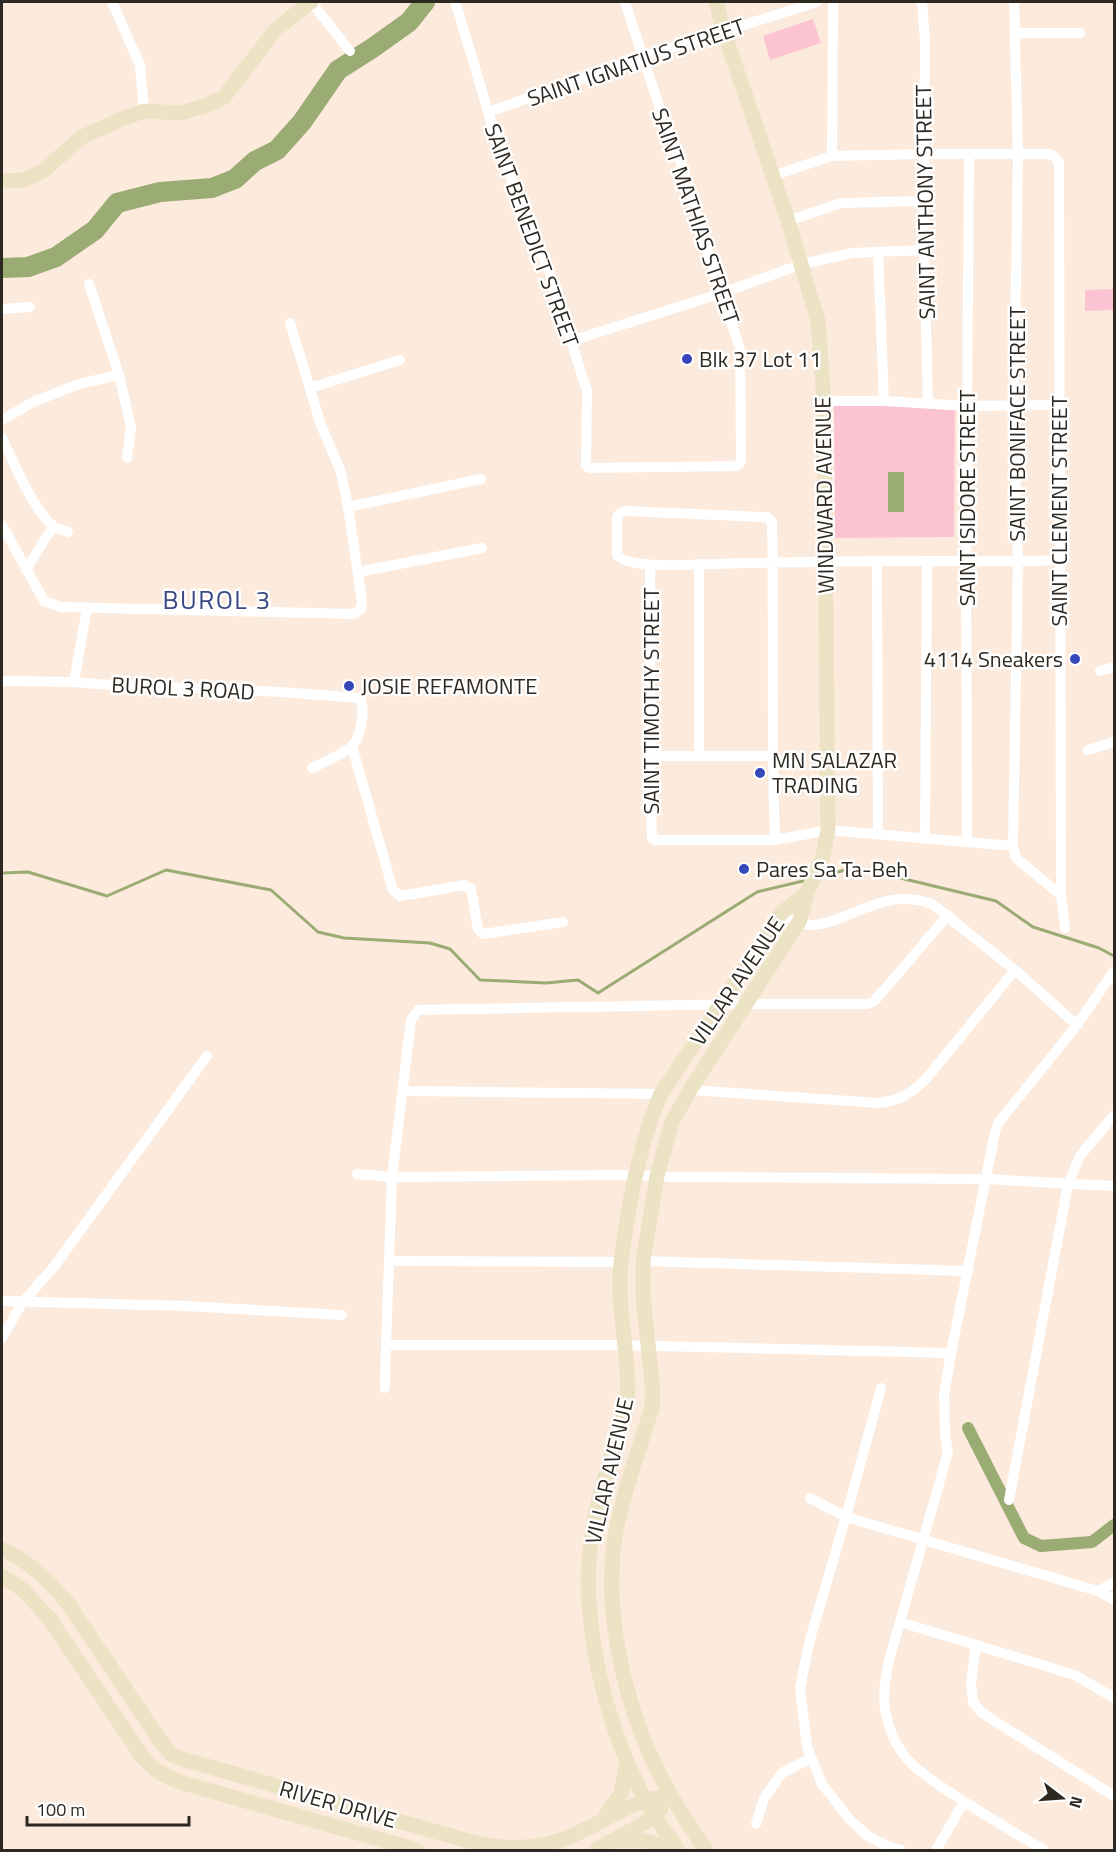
<svg xmlns="http://www.w3.org/2000/svg" width="1116" height="1852" font-family="'Titillium Web',sans-serif">
	<rect width="100%" height="100%" fill="#fceadc"/>
	<g fill="#fcc4d2">
		<path d="M813,19l8,24 -51,17 -7,-24z"/>
		<path d="M1114,289v21l-29,1v-21z"/>
		<path d="M834,405l121,1 -1,131 -119,1z"/>
	</g>
	<rect fill="#9aab73" x="888" y="472" width="16" height="40"/>
	<g fill="none" stroke-linecap="round" stroke-linejoin="round">
		<g stroke="#9aab73" stroke-width="3">
			<path d="M2,873l26,-1 79,24 59,-26 105,20 47,42 26,6 86,5 20,6 30,31 66,3 32,-3 20,13 159,-101 50,-12"/>
			<path d="M819,877l30,-8 43,7 104,25 37,26 66,21 15,8"/>
		</g>
		<path stroke="#9aab73" stroke-width="12" d="M968,1428l56,110 17,8 51,-4 22,-17"/>
		<path stroke="#9aab73" stroke-width="20" d="M2,268l26,-1 28,-10 39,-27 22,-27 43,-11 52,-4 23,-9 20,-18 22,-11 25,-28 36,-52 33,-21 38,-27 16,-20"/>
		<g stroke="#fff" stroke-width="10">
			<path d="M112,2l28,63 4,46"/>
			<path d="M311,2l39,49"/>
			<path d="M922,2l3,38 -1,210 4,153"/>
			<path d="M456,4l37,124 39,108 15,29 40,126 -1,74 3,3 146,-2 4,-2 2,-4 -1,-111 -36,-108 -19,-67 -28,-74 -32,-98"/>
			<path d="M1016,33h64"/>
			<path d="M489,112l153,-55 175,-55"/>
			<path d="M832,156l1,-154"/>
			<path d="M772,176l60,-20 92,-2h125l5,2 5,6 2,733"/>
			<path d="M788,221l53,-18 83,-2"/>
			<path d="M878,252l6,149"/>
			<path d="M89,284l30,91 12,52 -4,31"/>
			<path d="M2,309l28,-2"/>
			<path d="M571,341l151,-48 80,-29 50,-11 72,-3"/>
			<path d="M310,388l90,-28"/>
			<path d="M824,401h60l83,5 92,-1"/>
			<path d="M2,420l31,-18 46,-18 40,-9"/>
			<path d="M2,438c10,21 34,78 53,89 3,2 9,3 13,5"/>
			<path d="M348,507l133,-28"/>
			<path d="M2,525l42,76 17,6 293,7 7,-5 1,-8 -14,-94 -7,-35 -20,-47 -31,-102"/>
			<path d="M877,562l1,272"/>
			<path d="M699,564v192"/>
			<path d="M650,565v191l2,82 3,2h120l53,-10 185,16 3,12 45,37 4,33"/>
			<path d="M26,570l27,-44"/>
			<path d="M358,572l124,-24"/>
			<path d="M1100,671l14,-4"/>
			<path d="M2,681l72,1 22,2 185,8 79,6c5,12 2,41 -10,50 -11,8 -26,14 -38,20"/>
			<path d="M74,682l13,-74"/>
			<path d="M352,746l41,144 7,6 65,-11 6,4 7,40 5,5 80,-12"/>
			<path d="M1088,750l26,-8"/>
			<path d="M650,756h122"/>
			<path d="M925,839l2,-278"/>
			<path d="M775,840c-4,-106 -1,-212 -3,-318l-5,-5h-4l-139,-6 -4,2 -3,4v38c14,15 77,9 99,9 70,-2 140,-3 211,-3 44,0 88,1 133,-1"/>
			<path d="M967,842l-1,-280 3,-408"/>
			<path d="M1013,846l5,-285 -4,-155 4,-252 -4,-152"/>
			<path d="M781,913c10,5 19,11 30,12 10,0 22,-4 32,-8 31,-13 55,-25 89,-13l83,66 62,55"/>
			<path d="M948,915l-70,82 -5,5 -6,2h-121l-328,6 -7,10 -19,157 -6,168h228l337,8"/>
			<path d="M690,1090l189,13c22,-3 31,-9 47,-24l89,-109"/>
			<path d="M403,1091l258,3"/>
			<path d="M357,1174l35,3 243,-2 35,2 315,2 129,7"/>
			<path d="M390,1261l230,1"/>
			<path d="M643,1261l325,10"/>
			<path d="M2,1301l184,5 156,9"/>
			<path d="M2,1338l20,-35 31,-35 154,-212"/>
			<path d="M385,1388l1,-43"/>
			<path d="M881,1388l-35,129 -36,122 -10,49 7,59 15,37 28,36 18,16 19,10 14,4"/>
			<path d="M810,1498l36,19 252,74 16,-8"/>
			<path d="M1009,1500l59,-316 12,-28 34,-41"/>
			<path d="M1098,1591l16,9"/>
			<path d="M900,1622l175,53 39,23"/>
			<path d="M976,1645l-5,39 2,18 9,11 132,83"/>
			<path d="M756,1824l8,-26 18,-25 29,-15"/>
			<path d="M936,1850l28,-48"/>
			<path d="M1044,1850c-29,-17 -58,-34 -87,-53 -16,-11 -34,-21 -48,-36 -18,-19 -28,-51 -24,-77 1,-9 3,-18 5,-27l58,-205 -3,-18 -1,-39 7,-42 44,-221 4,-10 78,-97 37,-54"/>
		</g>
		<g stroke="#ece3c5" stroke-width="15">
			<path d="M2,181l22,-1 19,-9 39,-34 42,-19 20,-7 36,2 25,-7 19,-9 52,-68 35,-27"/>
			<path d="M2,1549c28,13 48,32 67,56l90,134 12,15 8,4 286,82c35,10 70,11 104,-3 25,-10 49,-27 75,-36 8,-3 18,-4 27,-5"/>
			<path d="M2,1576l20,13 27,29 92,137c12,15 24,22 42,28l234,67"/>
			<path d="M604,1818l17,-24 6,-33"/>
			<path d="M617,1841h28l32,9"/>
			<path d="M596,1850l59,-33 6,-8"/>
			<path d="M678,1850c-11,-16 -23,-32 -32,-49 -40,-73 -66,-178 -55,-261 6,-47 24,-93 36,-137 3,-38 -6,-74 -7,-111 -1,-27 4,-52 8,-78 7,-41 16,-82 33,-120l120,-181 26,-20"/>
			<path d="M706,1850c-15,-22 -31,-45 -43,-69 -36,-68 -59,-161 -49,-238 7,-46 25,-92 38,-136l1,-16 -10,-94v-36l14,-85 15,-54 18,-32 109,-168 8,-29 16,-37 5,-26 -4,-429 -6,-80 -30,-100 -64,-189 -8,-30"/>
		</g>
	</g>
	<g fill="#3746b9" stroke="#fff" stroke-width="2">
		<circle cx="687" cy="359" r="6"/>
		<circle cx="1075" cy="659" r="6"/>
		<circle cx="349" cy="686" r="6"/>
		<circle cx="760" cy="773" r="6"/>
		<circle cx="744" cy="869" r="6"/>
	</g>
	<g text-anchor="middle" dominant-baseline="central" stroke-width="5" stroke-linejoin="round" paint-order="stroke">
		<g font-size="22" fill="#2e2822" stroke="#fff">
			<text transform="translate(636 62) rotate(-19)">SAINT IGNATIUS STREET</text>
			<text transform="translate(925 202) rotate(-91)">SAINT ANTHONY STREET</text>
			<text transform="translate(696 216) rotate(71)">SAINT MATHIAS STREET</text>
			<text transform="translate(532 235) rotate(70)">SAINT BENEDICT STREET</text>
			<text transform="translate(1017 424) rotate(-90)">SAINT BONIFACE STREET</text>
			<text transform="translate(824 495) rotate(-91)">WINDWARD AVENUE</text>
			<text transform="translate(967 498) rotate(-90)">SAINT ISIDORE STREET</text>
			<text transform="translate(1059 511) rotate(-90)">SAINT CLEMENT STREET</text>
			<text transform="translate(183 688) rotate(3)">BUROL 3 ROAD</text>
			<text transform="translate(651 701) rotate(-90)">SAINT TIMOTHY STREET</text>
			<text transform="translate(737 981) rotate(-56)">VILLAR AVENUE</text>
			<text transform="translate(609 1471) rotate(-77)">VILLAR AVENUE</text>
			<text transform="translate(338 1804) rotate(16)">RIVER DRIVE</text>
		</g>
		<g font-size="22" fill="#2e2822" stroke="#fff" text-anchor="start">
			<text x="699" y="359">Blk 37 Lot 11</text>
			<text x="1063" y="659" text-anchor="end">4114 Sneakers</text>
			<text x="361" y="686">JOSIE REFAMONTE</text>
			<text x="772" y="760">MN SALAZAR<tspan x="772" dy="25">TRADING</tspan></text>
			<text x="756" y="869">Pares Sa Ta-Beh</text>
		</g>
		<g font-size="26" letter-spacing="1.5" fill="#3a4883" stroke="#fff">
			<text x="217" y="599">BUROL 3</text>
		</g>
	</g>
	<rect width="1116" height="1852" fill="none" stroke="#2e2822" stroke-width="6"/>
	<g transform="translate(1062 1798) rotate(107)" stroke="#ffffff" stroke-width="4.5" paint-order="stroke">
	<path d="M0-4.5L10 22L0 15L-10 22Z" fill="#2e2822"/>
	<text y="-9" font-size="16" font-weight="bold" text-anchor="middle" fill="#2e2822">N</text>
	</g>
	<path d="M27 1816v9h162v-9" fill="none" stroke="#2e2822" stroke-width="3"/>
	<text x="36" y="1816" font-size="18" fill="#2e2822" stroke="#ffffff" stroke-width="4.5" paint-order="stroke">100 m</text>
</svg>
